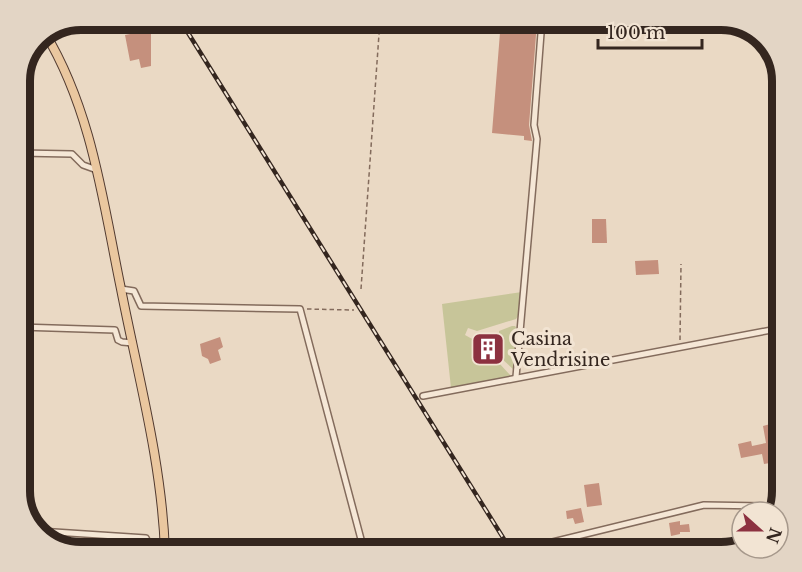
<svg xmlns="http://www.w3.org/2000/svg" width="802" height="572" font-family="'Libre Baskerville',serif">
	<rect width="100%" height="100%" fill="#ead9c4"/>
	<g fill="#c7c599">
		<path d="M522,292l-3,23 -3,4 -39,12 -9,-3 -3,7 9,5c0,23 2,24 25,23l12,13 -60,12 -9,-84z"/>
		<path d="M512,326h3l3,4 -4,40 -14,-13 -1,-26z"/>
	</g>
	<g fill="#c5907d">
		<path d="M501,20l36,2 -8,103 3,16 -8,-1v-4l-32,-3z"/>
		<path d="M151,30v36l-10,2 -2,-9 -9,2 -5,-26z"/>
		<path d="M592,219h14l1,24h-15z"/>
		<path d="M658,260l1,14 -23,1 -1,-14z"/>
		<path d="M220,337l3,10 -5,3 3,10 -11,4 -2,-5 -6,-3 -2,-12z"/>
		<path d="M492,339v4h6v6l-8,9 -7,1 -1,-10 6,-1 -1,-8z"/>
		<path d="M774,423l3,18 3,-1 2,7 -10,2 2,7 -5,2 1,5 -6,1 -2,-10 -21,4 -3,-14 13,-3 1,5 14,-3 -3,-17z"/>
		<path d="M599,483l3,22 -15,2 -3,-22z"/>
		<path d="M581,508l3,14 -9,2 -2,-6 -6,1 -1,-8z"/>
		<path d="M680,521v4l9,-1 1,8h-10v2l-9,2 -2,-13z"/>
	</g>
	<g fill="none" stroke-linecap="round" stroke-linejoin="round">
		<defs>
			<g id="minor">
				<path d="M549,20l89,7 70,-2"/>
				<path d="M708,20v5h28"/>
				<path d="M20,153l52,1 11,11 14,5"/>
				<path d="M121,289l13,2 7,15 159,3 62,234 -4,9h-6"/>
				<path d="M20,327l95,3 3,10 4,2 11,1"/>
				<path d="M516,377l21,-238 -3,-14 8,-105"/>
				<path d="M423,396l359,-68"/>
				<path d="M39,531l107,7c4,10 8,12 19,13"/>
				<path d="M164,543l12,1 10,8"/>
				<path d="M524,549l180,-44 65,1 9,-2"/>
			</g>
			<path id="primary" d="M45,33c47,78 58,169 76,256 17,87 41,174 44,263"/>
		</defs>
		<use href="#minor" stroke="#836b5c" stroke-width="8"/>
		<use href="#primary" stroke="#513a30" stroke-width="10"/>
		<g stroke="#836b5c" stroke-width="1.5" stroke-dasharray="4.5 3" stroke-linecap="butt">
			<path d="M361,289l19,-269"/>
			<path d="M307,309l47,1"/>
			<path d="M680,340l1,-76"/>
		</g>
		<use href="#minor" stroke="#f5e7d6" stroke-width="5"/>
		<use href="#primary" stroke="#eac79f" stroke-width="8"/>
		<defs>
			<path id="rail" d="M180,20l332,532"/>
		</defs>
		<use href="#rail" stroke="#34261f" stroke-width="4.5"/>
		<use href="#rail" stroke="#f2e4d3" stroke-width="2" stroke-dasharray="7" stroke-linecap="butt"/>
	</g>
	<defs>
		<symbol id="building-square" viewBox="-11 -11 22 22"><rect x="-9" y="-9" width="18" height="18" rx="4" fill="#8c3140" stroke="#f2e4d3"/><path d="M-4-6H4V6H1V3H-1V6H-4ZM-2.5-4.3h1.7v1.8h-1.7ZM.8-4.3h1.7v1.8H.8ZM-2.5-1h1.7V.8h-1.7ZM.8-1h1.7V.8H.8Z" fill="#fff"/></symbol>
	</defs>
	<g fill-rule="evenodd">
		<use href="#building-square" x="469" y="330" width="38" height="38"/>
	</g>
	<g text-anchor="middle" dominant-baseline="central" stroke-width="6" stroke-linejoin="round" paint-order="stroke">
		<g font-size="18" fill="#34261f" stroke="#f2e4d3" text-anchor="start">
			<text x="511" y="339">Casina<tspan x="511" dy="21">Vendrisine</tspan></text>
		</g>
	</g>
	<path d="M0 0H802V572H0ZM81 30H721A51 51 0 0 1 772 81V491A51 51 0 0 1 721 542H81A51 51 0 0 1 30 491V81A51 51 0 0 1 81 30Z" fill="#e3d5c5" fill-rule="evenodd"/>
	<path fill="none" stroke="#34261f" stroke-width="8" d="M81 30H721A51 51 0 0 1 772 81V491A51 51 0 0 1 721 542H81A51 51 0 0 1 30 491V81A51 51 0 0 1 81 30Z"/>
	<g transform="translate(760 530) rotate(111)"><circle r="28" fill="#f2e4d3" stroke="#a6988b" stroke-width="1.5"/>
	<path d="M0-4.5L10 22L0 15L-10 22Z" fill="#8c3140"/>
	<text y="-9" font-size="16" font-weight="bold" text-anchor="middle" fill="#34261f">N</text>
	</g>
	<path d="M598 39v9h104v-9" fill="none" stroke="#34261f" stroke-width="3"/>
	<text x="607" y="39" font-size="18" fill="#34261f" stroke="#f2e4d3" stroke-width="4.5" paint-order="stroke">100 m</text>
</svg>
